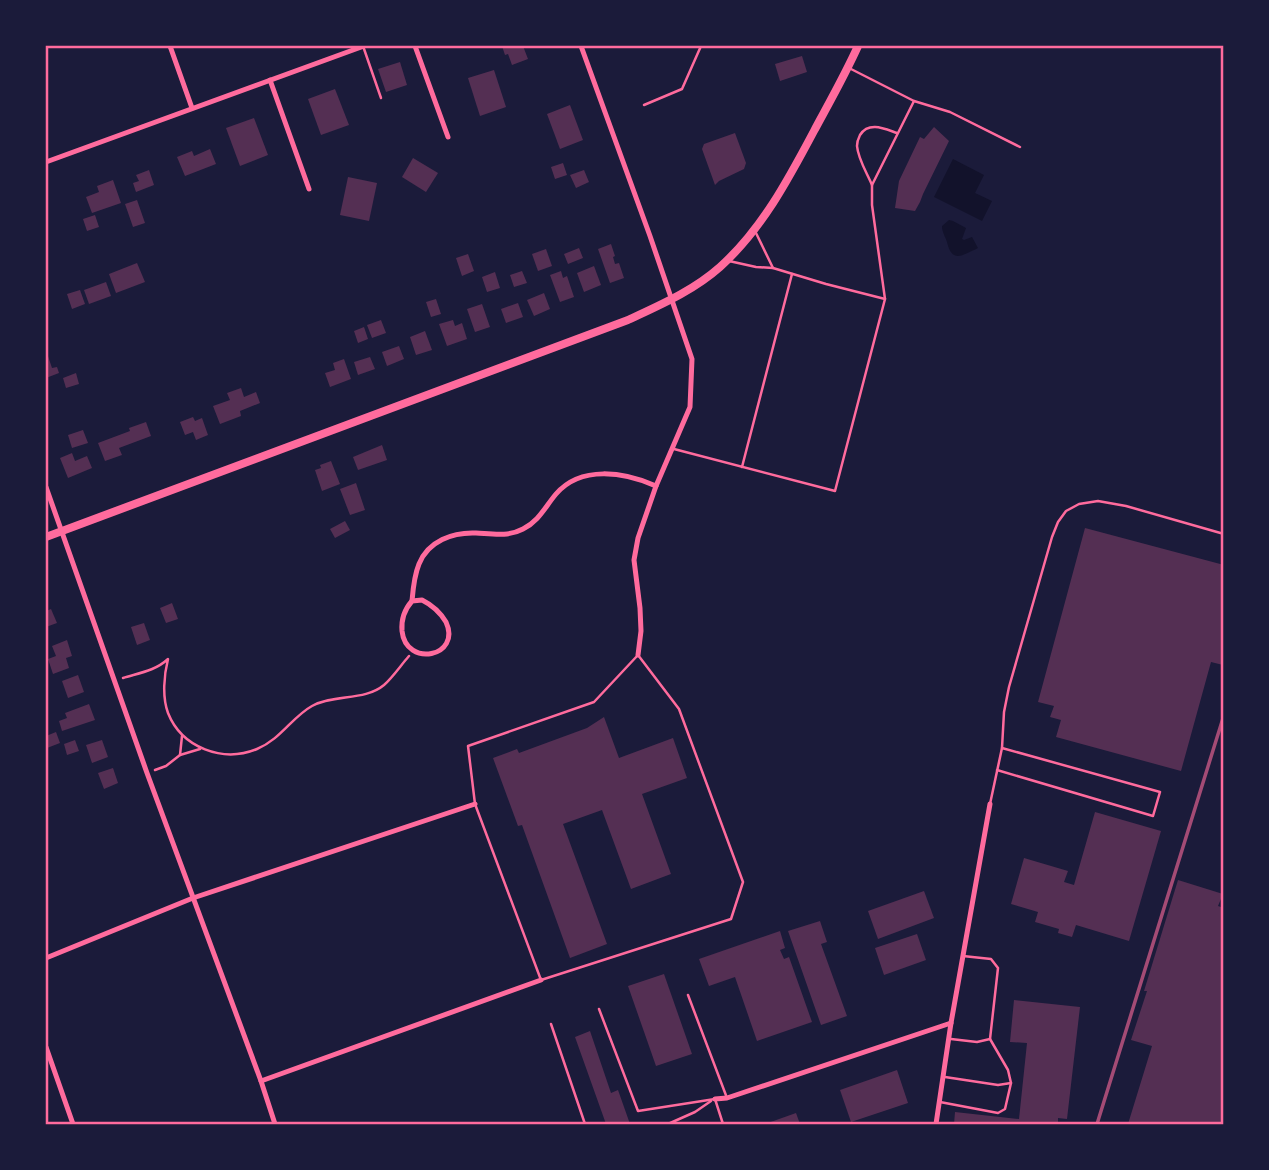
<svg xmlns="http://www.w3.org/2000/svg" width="1269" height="1170" font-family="'Varela Round',sans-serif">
	<rect width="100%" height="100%" fill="#1b1b3a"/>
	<g fill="#12122b">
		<path d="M953,159l31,16 -9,18 17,8 -10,20 -48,-24z"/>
		<path d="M949,220l4,1 13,7 -4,11 2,1 8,-3 6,11c-15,7 -26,16 -31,-6 -2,-6 -5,-10 -5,-16z"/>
	</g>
	<g fill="#542f53">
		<path d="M502,46h21l5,13 -16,6 -4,-11 -3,1z"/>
		<path d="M802,56l5,16 -27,9 -5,-17z"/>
		<path d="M400,62l7,23 -21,7 -8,-23z"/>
		<path d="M494,70l12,37 -26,9 -12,-38z"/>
		<path d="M335,89l14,36 -28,10 -13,-36z"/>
		<path d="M570,105l13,35 -23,9 -13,-35z"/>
		<path d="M254,118l14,37 -28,11 -14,-38z"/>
		<path d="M934,127l15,14 -26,53 -3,8 -5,9 -20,-3 4,-27 21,-44 4,2z"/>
		<path d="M735,133l11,30 -2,6 -25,12 -4,4 -13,-36 2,-5z"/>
		<path d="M210,149l6,15 -31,12 -8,-19 15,-6 2,5z"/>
		<path d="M413,158l25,15 -12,19 -24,-15z"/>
		<path d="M563,163l4,12 -12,4 -4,-12z"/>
		<path d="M149,170l5,15 -18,7 -3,-9 6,-2 -3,-6z"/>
		<path d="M584,170l5,12 -13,6 -6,-13z"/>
		<path d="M348,177l29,6 -8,38 -29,-6z"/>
		<path d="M113,180l8,23 -29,10 -6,-16 13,-5 -2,-6z"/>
		<path d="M137,200l8,23 -12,4 -8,-23z"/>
		<path d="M95,215l4,12 -12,4 -4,-12z"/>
		<path d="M611,244l4,12 -2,1 2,7 4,-1 5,15 -14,5 -12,-34z"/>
		<path d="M579,248l4,10 -15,6 -4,-10z"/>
		<path d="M546,249l6,17 -14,5 -6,-17z"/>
		<path d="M468,254l6,17 -12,5 -6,-18z"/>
		<path d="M137,263l8,19 -29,11 -7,-19z"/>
		<path d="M594,266l7,19 -17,7 -7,-19z"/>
		<path d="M522,271l5,12 -13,4 -4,-12z"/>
		<path d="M561,271l2,7 4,-2 7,21 -14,5 -10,-27z"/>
		<path d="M495,272l5,16 -13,4 -5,-15z"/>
		<path d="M106,282l5,14 -22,8 -5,-14z"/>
		<path d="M80,290l5,14 -13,5 -5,-15z"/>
		<path d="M544,293l6,16 -16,7 -7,-16z"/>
		<path d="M436,299l5,15 -10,3 -5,-15z"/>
		<path d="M518,303l5,14 -17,6 -5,-14z"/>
		<path d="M482,304l8,23 -15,5 -8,-23z"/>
		<path d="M381,320l5,13 -14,5 -5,-13z"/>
		<path d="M453,320l2,6 7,-3 5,16 -20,7 -8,-22z"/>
		<path d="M364,327l4,12 -10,4 -4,-12z"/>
		<path d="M425,331l7,19 -16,5 -6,-18z"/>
		<path d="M399,346l5,13 -17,7 -5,-14z"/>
		<path d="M46,356h2l4,12 5,-1 2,6 -13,5z"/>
		<path d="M370,357l5,12 -17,6 -4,-13z"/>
		<path d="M344,359l7,20 -21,8 -5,-14 10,-3 -2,-7z"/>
		<path d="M76,373l3,11 -13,4 -3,-10z"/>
		<path d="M241,388l3,9 12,-5 4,11 -20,8 1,5 -21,8 -7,-18 17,-6 -3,-7z"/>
		<path d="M193,417l2,4 7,-3 6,17 -12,5 -3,-8 -8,3 -5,-13z"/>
		<path d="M146,422l5,14 -32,12 3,7 -17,6 -7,-18 32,-12 -1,-3z"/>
		<path d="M83,430l5,13 -16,5 -4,-13z"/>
		<path d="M382,445l5,15 -29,10 -5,-13z"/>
		<path d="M72,453l3,8 12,-5 5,12 -24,10 -8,-20z"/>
		<path d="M331,461l9,23 -18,7 -7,-21 6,-2 -1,-3z"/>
		<path d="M356,483l9,27 -15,5 -10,-26z"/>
		<path d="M345,521l5,9 -15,8 -5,-9z"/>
		<path d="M1085,528l139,37v97l-1,3 -12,-3 -30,109 -125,-34 5,-17 -11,-3 4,-11 -16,-4z"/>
		<path d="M172,603l6,16 -12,4 -6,-15z"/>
		<path d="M51,609l6,14 -11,4v-16z"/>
		<path d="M144,623l6,17 -13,5 -6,-18z"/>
		<path d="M67,640l5,16 -6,2 3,10 -16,6 -5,-15 8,-3 -4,-10z"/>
		<path d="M78,675l6,17 -16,6 -6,-17z"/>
		<path d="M89,704l6,16 -33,11 -3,-10 8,-3 -2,-5z"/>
		<path d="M604,717l15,41 54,-20 14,40 -45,16 29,80 -40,15 -29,-79 -39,14 44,120 -37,14 -48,-133 -4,1 -25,-68 24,-9 2,4 68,-25z"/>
		<path d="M56,732l4,11 -13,5 -1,-12z"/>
		<path d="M75,740l4,11 -12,4 -3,-11z"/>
		<path d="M102,740l6,17 -16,6 -6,-18z"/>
		<path d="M113,768l5,15 -14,6 -6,-16z"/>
		<path d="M1095,812l66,19 -32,110 -53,-16 -4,12 -14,-4 1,-4 -24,-7 3,-10 -27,-8 13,-46 44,13 -4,11 10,3z"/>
		<path d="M1178,880l45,14 -5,12 6,2v159l-3,10 3,1v46h-96l24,-78 -21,-6 16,-49h-3z"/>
		<path d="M924,891l10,27 -56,21 -10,-28z"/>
		<path d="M820,921l7,21 -6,2 26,72 -26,9 -33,-94z"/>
		<path d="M780,931l5,17 -5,2 4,9 5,-2 23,65 -55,19 -22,-64 -26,9 -10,-27z"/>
		<path d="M917,934l9,26 -42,15 -9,-27z"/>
		<path d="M664,974l28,80 -36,12 -28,-80z"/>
		<path d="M1014,1000l66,7 -13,112 -9,-1v6h-104l1,-12 64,7 8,-76 -17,-1z"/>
		<path d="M590,1031l21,62 7,-3 12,34h-24l-31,-87z"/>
		<path d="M897,1070l11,33 -57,19 -11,-32z"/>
		<path d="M796,1113l4,11h-35z"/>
	</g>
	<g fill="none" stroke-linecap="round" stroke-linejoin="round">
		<g stroke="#ff6b9d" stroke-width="2.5">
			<path d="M123,678c16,-5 32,-7 45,-19 -4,16 -6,38 0,54 14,35 55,50 89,36 24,-10 35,-32 55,-43 22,-12 53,-5 72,-21 9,-8 17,-20 25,-29"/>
			<path d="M180,755l20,-6"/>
			<path d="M155,770l11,-4 14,-11 2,-19"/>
		</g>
		<g stroke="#ff6b9d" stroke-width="2.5">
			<path d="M363,46l18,52"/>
			<path d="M851,69l63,32 -42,84v20l13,94"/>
			<path d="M914,101l36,11 70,35"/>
			<path d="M644,105l38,-16 19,-43"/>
			<path d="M872,185c-5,-12 -14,-26 -15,-39 0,-3 1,-7 3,-11 9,-14 25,-6 37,-2"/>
			<path d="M756,233l17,35"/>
			<path d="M674,449l161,42 50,-192 -59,-15 -53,-16 -17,-1 -27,-6"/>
			<path d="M742,467l50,-193"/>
			<path d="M638,655l41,54 64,173 -12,37 -190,61 -66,-176 -7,-58 126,-44z"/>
			<path d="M1002,748l2,-36 5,-25 43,-150 6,-15 8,-11 13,-7 19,-3 28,5 98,28"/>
			<path d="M990,804l12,-56 158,44 -7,24 -156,-46"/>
			<path d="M688,995l39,103"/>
			<path d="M599,1009l39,102 77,-12"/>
			<path d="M551,1024l34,100"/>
			<path d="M951,1039l26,3 13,-3 8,-71 -7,-9 -28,-3"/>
			<path d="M945,1077l53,8 13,-2 -3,-13 -18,-31"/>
			<path d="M715,1099l8,25"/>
			<path d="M940,1102l58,11 7,-4 6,-26"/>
			<path d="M668,1124l27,-12 16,-11"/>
		</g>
		<g stroke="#ff6b9d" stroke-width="5">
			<path d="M170,46l22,62"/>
			<path d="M415,46l33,91"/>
			<path d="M581,46l69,190 42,123 -2,48 -34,79 -18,52 -4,22 6,48 1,23 -3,24"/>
			<path d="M270,80l39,109"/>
			<path d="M46,162l318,-116"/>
			<path d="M46,487l101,286 114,308 14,43"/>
			<path d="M422,600c10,5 18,12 24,22 16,35 -40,46 -44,9 -1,-12 2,-21 10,-30z"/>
			<path d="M412,601c1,-12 2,-25 7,-37 9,-23 34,-32 57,-31 17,1 32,4 47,-4 16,-8 22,-22 33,-35 25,-29 68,-22 100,-8"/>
			<path d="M46,958l147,-60 282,-94"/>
			<path d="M46,1047l27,77"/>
			<path d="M261,1081l280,-101"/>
			<path d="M715,1099l12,-1 224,-75"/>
			<path d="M936,1124l15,-101 39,-219"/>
		</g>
		<path stroke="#ff6b9d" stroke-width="8" d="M46,537l582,-217c32,-15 65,-29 92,-53 42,-38 68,-87 94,-136 15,-28 31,-56 44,-85"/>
		<path stroke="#a44b75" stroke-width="3.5" d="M1097,1124l127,-409"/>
	</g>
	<rect width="1269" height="1170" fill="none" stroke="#1b1b3a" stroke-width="94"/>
	<rect x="47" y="47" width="1175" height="1076" fill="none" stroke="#ff6b9d" stroke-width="2.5"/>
</svg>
